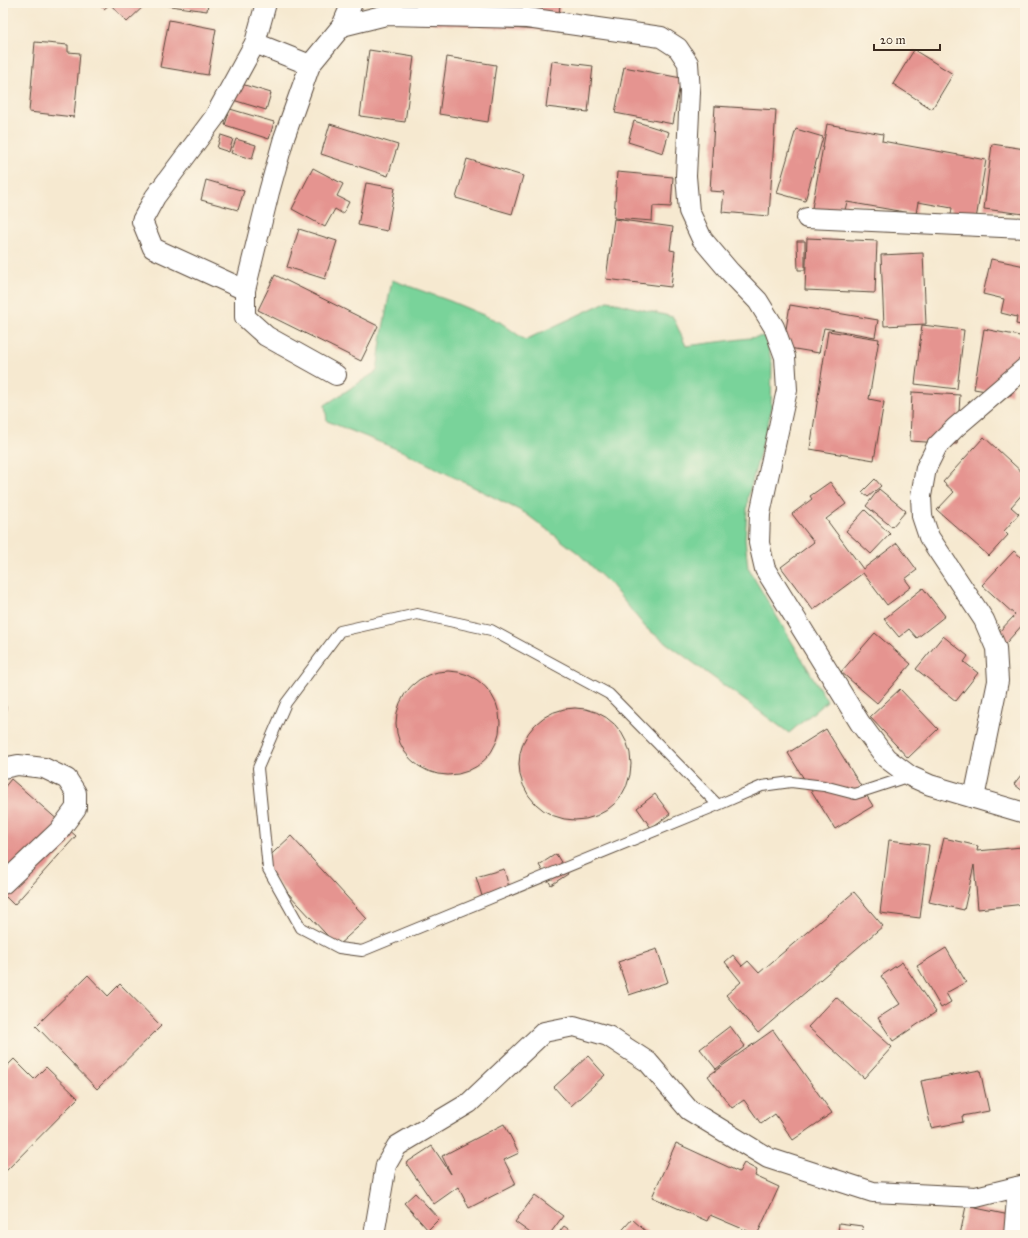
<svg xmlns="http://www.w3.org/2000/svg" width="1028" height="1238" font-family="'IM FELL Great Primer',serif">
	<rect width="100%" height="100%" fill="#fcf5e5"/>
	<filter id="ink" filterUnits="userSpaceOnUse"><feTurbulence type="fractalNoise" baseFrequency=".025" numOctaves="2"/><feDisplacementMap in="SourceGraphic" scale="8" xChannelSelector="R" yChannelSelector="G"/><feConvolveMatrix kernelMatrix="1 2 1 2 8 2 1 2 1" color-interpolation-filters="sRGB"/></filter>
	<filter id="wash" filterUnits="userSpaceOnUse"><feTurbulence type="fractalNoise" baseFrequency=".012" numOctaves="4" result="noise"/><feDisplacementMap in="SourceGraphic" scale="16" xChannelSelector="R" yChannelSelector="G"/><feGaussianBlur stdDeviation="0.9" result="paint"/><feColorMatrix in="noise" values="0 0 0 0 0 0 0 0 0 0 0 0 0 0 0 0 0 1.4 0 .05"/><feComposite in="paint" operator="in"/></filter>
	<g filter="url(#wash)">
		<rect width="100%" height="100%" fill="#f6e9d0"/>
		<path fill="#79d39a" stroke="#5a7e5c" d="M392,280l58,21 50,21 25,18 83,-39 65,16 13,29 79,-10 7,27 -1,49 -23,85 -3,42 3,29 79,133 -38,32 -143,-105 -35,-43 -33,-32 -53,-40 -121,-61 -77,-31 -2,-16 52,-34 5,-37z"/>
		<g id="blocks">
			<g fill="#e59490">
				<path d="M99,3h48l-20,19 -17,-18 -6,5z"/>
				<path d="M163,3h45l-1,8 -44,-6z"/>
				<path d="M414,3h146l-2,28 -145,-9z"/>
				<path d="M169,20l47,9 -8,46 -48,-8z"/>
				<path d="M35,42l33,3v7l12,1 -6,64 -45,-5z"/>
				<path d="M369,50l45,7 -9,65 -45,-6z"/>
				<path d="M914,50l39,24 -21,35 -39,-25z"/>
				<path d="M447,57l49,8 -8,57 -49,-8z"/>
				<path d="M552,61l41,5 -5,46 -42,-5z"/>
				<path d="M624,67l57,11 -8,46 -58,-11z"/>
				<path d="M238,83l33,10 -5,17 -33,-10z"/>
				<path d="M715,106l61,4 -7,106 -47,-4 2,-20 -14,-1z"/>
				<path d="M230,109l44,13 -5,17 -44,-14z"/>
				<path d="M634,121l35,11 -6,21 -35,-11z"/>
				<path d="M330,124l68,21 -10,31 -67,-22z"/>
				<path d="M827,124l56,10 -1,7 104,19 -11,65 -25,-4 2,-13 -34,-6 -2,12 -69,-12 -3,12 -32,-6z"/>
				<path d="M796,129l27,8 -18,64 -28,-8z"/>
				<path d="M221,135l12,4 -4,13 -12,-4z"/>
				<path d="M236,139l20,6 -4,14 -21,-6z"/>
				<path d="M992,144l33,5 -1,65 -40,-5z"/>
				<path d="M467,159l56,17 -11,38 -56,-16z"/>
				<path d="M313,168l30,16 -6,12 12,6 -6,12 -8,-5 -10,18 -33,-18z"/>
				<path d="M617,172l56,5 -2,30 -18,-1 -1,15 -38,-3z"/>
				<path d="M206,180l38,11 -6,19 -37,-10z"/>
				<path d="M366,183l29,5 -8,43 -29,-6z"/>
				<path d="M614,219l59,8 -3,23 5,1 -4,36 -65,-8z"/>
				<path d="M299,229l38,12 -12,38 -38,-12z"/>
				<path d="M807,238l70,3 -2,52 -70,-3z"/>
				<path d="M797,241h8v29h-7z"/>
				<path d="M923,253l3,71 -42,2 -3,-71z"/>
				<path d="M991,259l34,7v60l-9,-2 1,-7 -16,-4 3,-14 -21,-5z"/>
				<path d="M275,275l103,51 -17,35 -103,-51z"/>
				<path d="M790,305l88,15 -3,17 -51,-9 -5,25 -36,-6z"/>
				<path d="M922,325l42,5 -7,59 -42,-5z"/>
				<path d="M984,329l41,8v33l-11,3 -3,22 -37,-6z"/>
				<path d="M828,331l51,8 -10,60 15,3 -10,58 -64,-11z"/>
				<path d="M912,392l48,3 -3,49 -47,-3z"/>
				<path d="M984,437l41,38v16l-14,16 8,7 -15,17 4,4 -19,21 -52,-46 17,-18 -11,-10z"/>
				<path d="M875,479l6,7 -13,11 -6,-5z"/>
				<path d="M830,482l16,22 -20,15 37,50 34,-26 20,27 -12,9 6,8 -24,18 -24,-32 -50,37 -32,-43 33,-25 -22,-28 20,-15 -2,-3z"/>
				<path d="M879,489l27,22 -14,16 -26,-21z"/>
				<path d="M865,510l25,24 -19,20 -25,-23z"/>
				<path d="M1014,551l9,8 2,-2v65l-19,21 -10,-8 19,-20 -33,-30z"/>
				<path d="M923,588l22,28 -28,22 -8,-9 -10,8 -15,-18z"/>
				<path d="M875,633l36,31 -34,39 -36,-31z"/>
				<path d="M943,636l25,20 -4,6 14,11 -22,28 -40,-32z"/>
				<circle cx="448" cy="723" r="52"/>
				<path d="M900,689l38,40 -30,29 -38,-41z"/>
				<path d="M3,699l3,8 -1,10 -2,5z"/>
				<circle cx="575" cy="764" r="56"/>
				<path d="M826,729l47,77 -38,23 -47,-76z"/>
				<path d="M1025,770v23l-11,-9z"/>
				<path d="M11,779l65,57 -62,69 -8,-8 -3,3v-111z"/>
				<path d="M655,794l15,20 -19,14 -14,-20z"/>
				<path d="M291,836l76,83 -30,27 -76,-82z"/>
				<path d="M944,838l34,8 -1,5 45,-4 3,36v21l-47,5 -4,-44 -10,45 -35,-8z"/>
				<path d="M889,840l40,5 -9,73 -40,-5z"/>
				<path d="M556,854l12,20 -17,11 -12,-20z"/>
				<path d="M504,869l6,22 -27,8 -7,-22z"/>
				<path d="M854,892l29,34 -125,107 -32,-38 15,-13 -16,-20 8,-7 9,11 6,-5 11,12z"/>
				<path d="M946,948l20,34 -20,11 5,9 -10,6 -24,-42z"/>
				<path d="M657,949l11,33 -39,13 -11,-33z"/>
				<path d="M902,962l34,50 -43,29 -15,-23 22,-14 -19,-28z"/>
				<path d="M88,975l20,21 12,-12 41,42 -64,63 -61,-63z"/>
				<path d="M836,997l56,50 -28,31 -56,-51z"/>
				<path d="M730,1026l15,20 -29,23 -16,-20z"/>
				<path d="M773,1030l59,83 -39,27 -18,-26 -14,10 -17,-24 -12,8 -24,-32z"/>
				<path d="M588,1056l17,19 -34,31 -17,-19z"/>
				<path d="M14,1059l20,20 12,-12 32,31 -75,76v-104z"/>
				<path d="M980,1070l9,41 -27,5 1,6 -32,6 -10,-47z"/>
				<path d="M504,1124l15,29 -15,7 12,24 -47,24 -11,-21 -24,17 -28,-41 26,-17 19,28 -9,-18z"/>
				<path d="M676,1143l63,29 5,-9 13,7 -2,6 24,11 -22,48 -47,-20 -3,6 -55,-24z"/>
				<path d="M415,1193l24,26 -11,11 -24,-27z"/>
				<path d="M535,1195l28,21 -14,19h-16l-18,-13z"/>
				<path d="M966,1206l48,10 -3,19h-51z"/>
				<path d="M632,1219l18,16h-32z"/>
				<path d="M839,1223l23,3 2,9h-26z"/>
				<path d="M564,1226l13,9h-20z"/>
			</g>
		</g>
	</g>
	<g filter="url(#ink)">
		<use href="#blocks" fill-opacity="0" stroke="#574739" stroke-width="1"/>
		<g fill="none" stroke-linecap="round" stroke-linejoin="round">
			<defs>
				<path id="service" d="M718,805l-109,-111 -118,-64 -74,-16 -77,17 -54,72 -28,65 10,101 33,59 38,20 23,3 356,-146 44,-19 29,-4 33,4 31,8 55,-18"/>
				<g id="minor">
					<path d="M266,3l-11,40 -41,75 -59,79 -13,24 11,27 92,42v27l21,19 70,39"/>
					<path d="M342,26l44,-11 141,3 134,19 17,11 10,15 2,29 -4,84 3,35 13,28 28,33 28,29 16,26 11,30 2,33 -27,124 -1,29 6,26 95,154 26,35 24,18 20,9 95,28"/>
					<path d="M255,43l55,22 32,-39 10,-23"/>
					<path d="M807,218l218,10"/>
					<path d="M245,290l24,-98 15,-54 26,-73"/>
					<path d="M3,768l15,-3 26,3 23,11 9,14v15l-17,23 -56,53"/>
					<path d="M974,798l24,-117 -2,-33 -12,-28 -55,-83 -7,-21 -1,-20 5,-28 11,-22 19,-19 69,-59"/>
					<path d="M374,1235l12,-70 11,-19 72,-43 75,-71 30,-6 34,10 40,26 41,48 79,48 105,34 103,5 49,-12"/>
					<path d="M1014,1235l4,-48"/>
				</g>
			</defs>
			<use href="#service" stroke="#574739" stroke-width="12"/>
			<use href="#minor" stroke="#574739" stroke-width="22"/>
			<use href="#service" stroke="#fff" stroke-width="10"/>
			<use href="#minor" stroke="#fff" stroke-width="20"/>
		</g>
	</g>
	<rect width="1028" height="1238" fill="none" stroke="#fcf5e5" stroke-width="16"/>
	<path d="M874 44v6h66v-6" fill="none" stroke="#3b2a1e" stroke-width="2"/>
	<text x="880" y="44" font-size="12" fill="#3b2a1e" stroke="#fcf5e5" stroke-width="3" paint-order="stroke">20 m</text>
</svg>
